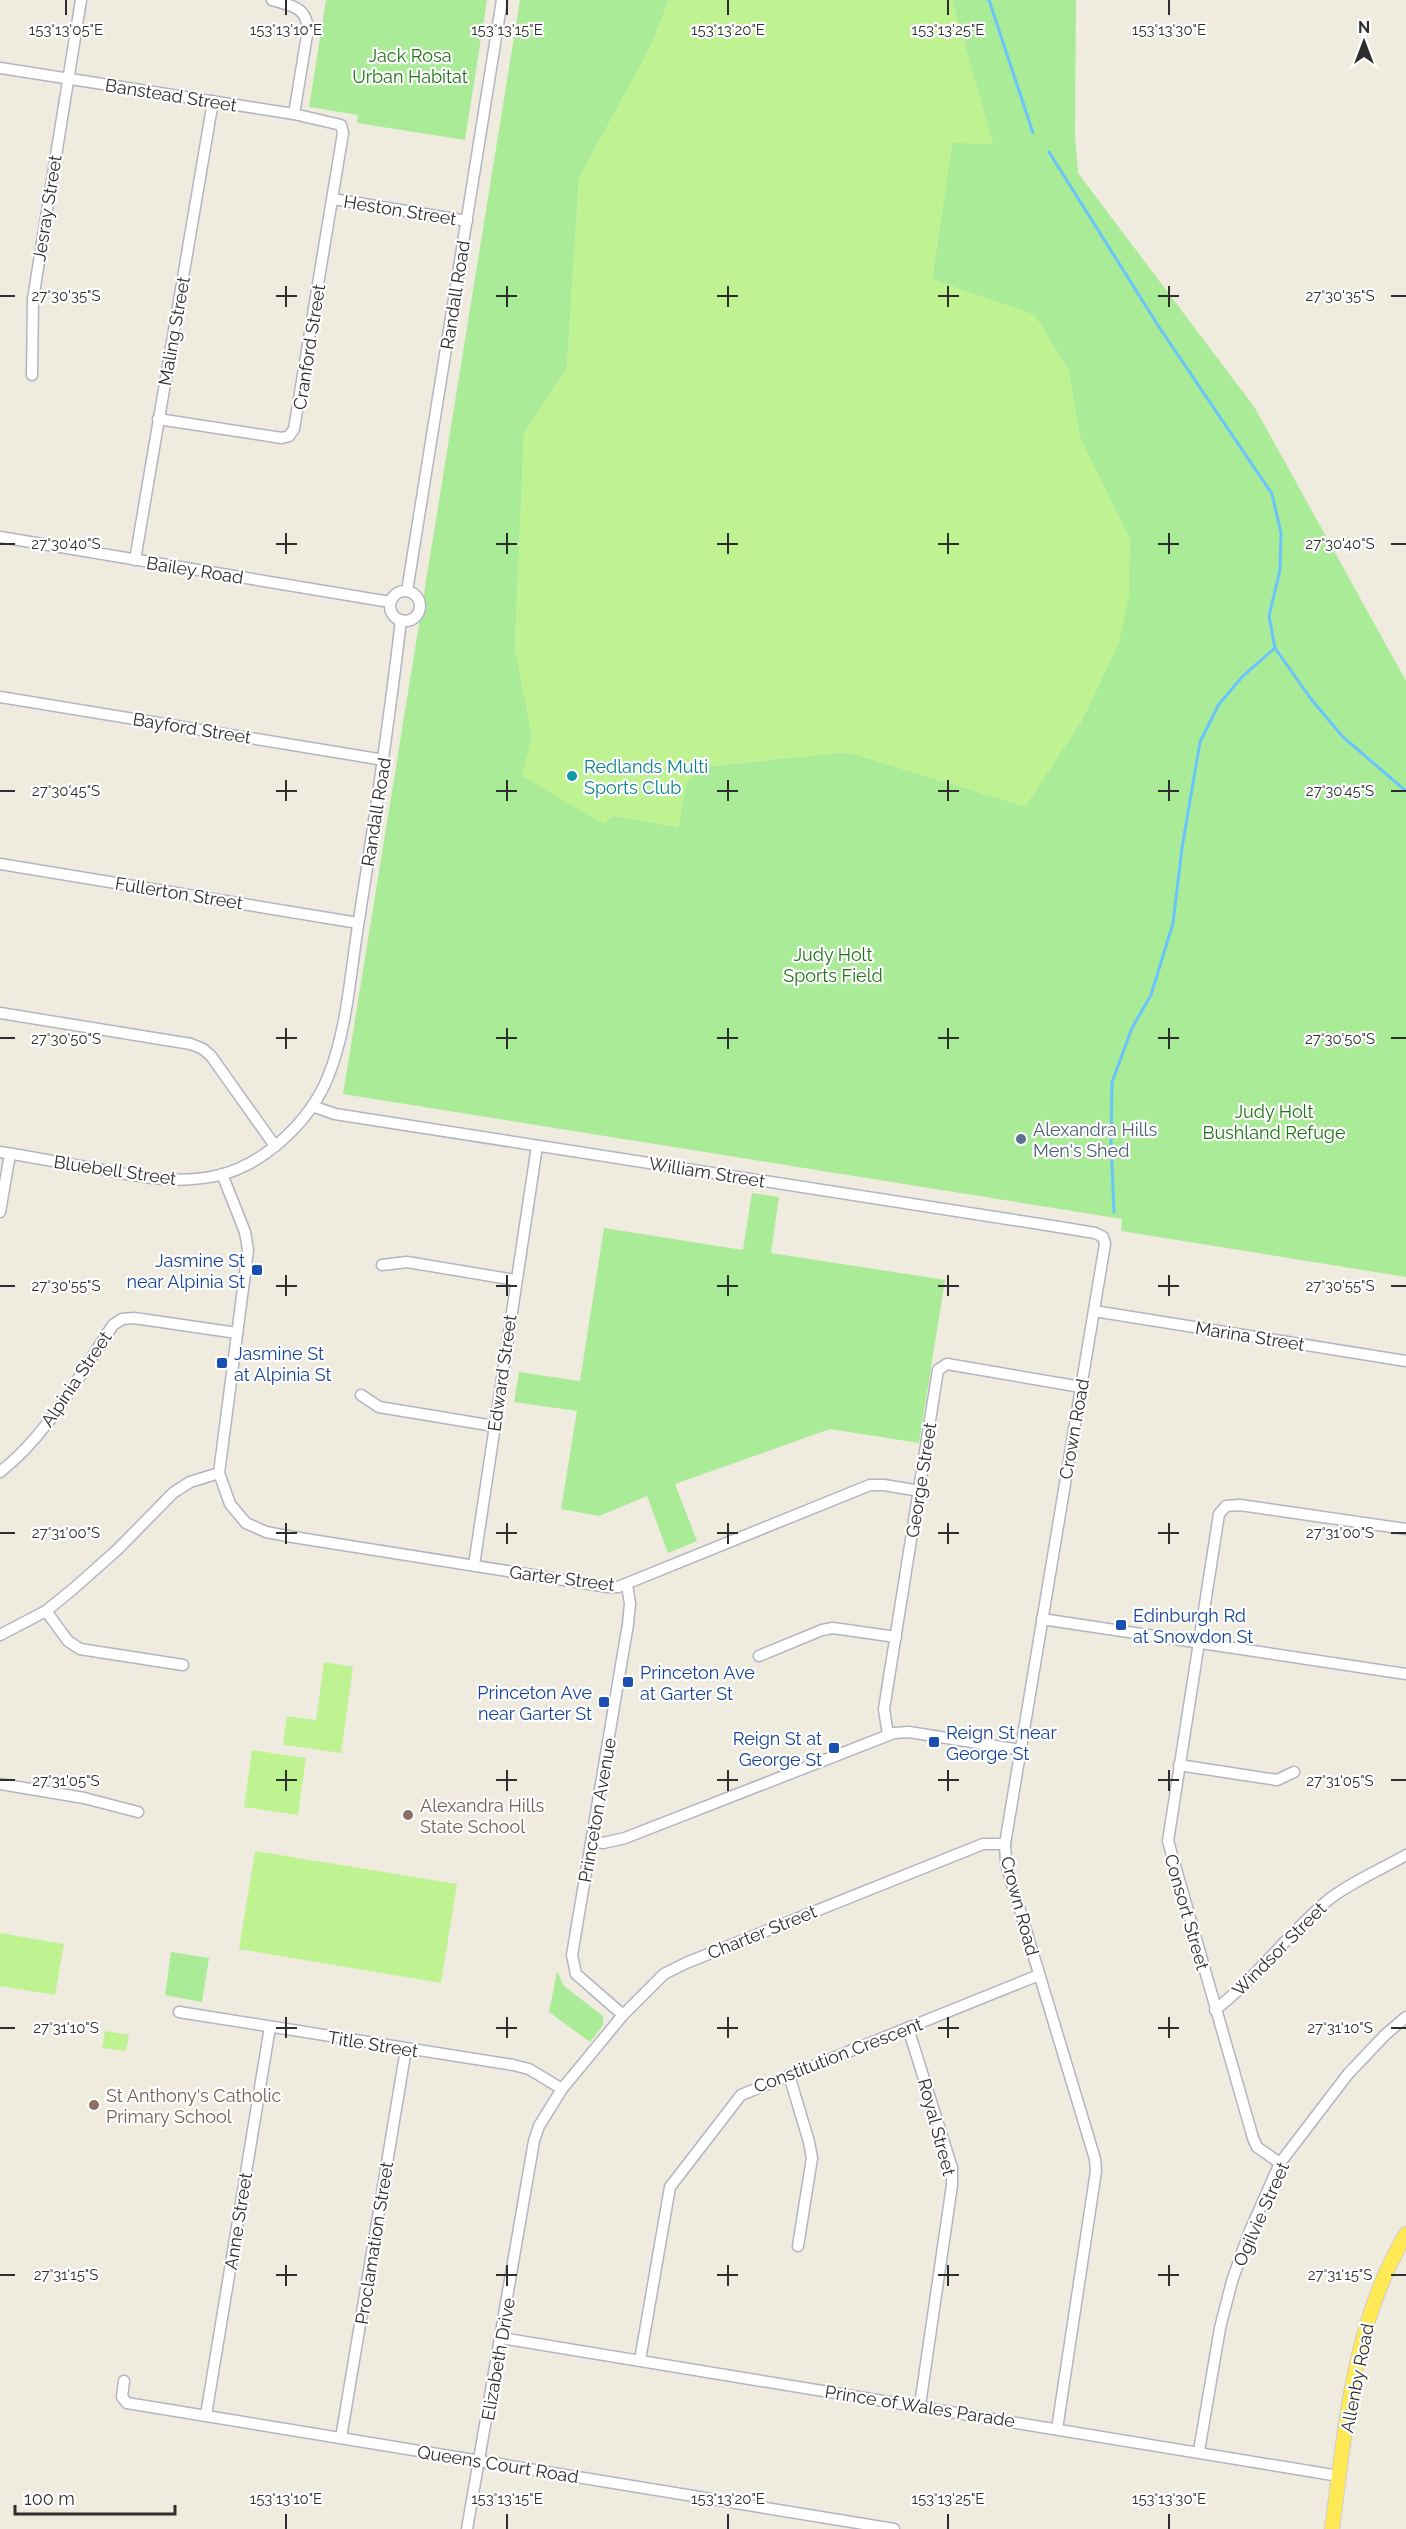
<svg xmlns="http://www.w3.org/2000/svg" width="1406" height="2529" font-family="Raleway,sans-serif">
	<rect width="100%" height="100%" fill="#f0ebdf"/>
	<g fill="#aaeb97">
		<path d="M326,0h161l-22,140 -108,-17 1,-8 -49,-8z"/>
		<path d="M520,0h149l-19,48 -71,130 -12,190 -43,65 -9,214 17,89 -9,40 91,40 64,11 8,-43 15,-17 146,-15 178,54 57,-86 37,-78 11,-102 -50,-102 -12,-69 -34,-54 -102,-35 20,-138 41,2 -41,-144h124l-1,134 3,39 177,235 151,273v596l-285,-46 1,-12 -779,-125z"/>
		<path d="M752,1193l27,4 -8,56 174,27 -26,163 -89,-14 -155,55 22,57 -29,12 -21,-57 -48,20 -38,-7 16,-98 -63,-9 5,-30 61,9 24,-153 139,22z"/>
		<path d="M171,1952l38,6 -7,44 -37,-7z"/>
		<path d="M557,1971l7,15 39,30v9l-13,17 -41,-30z"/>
	</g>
	<g fill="#bff392">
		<path d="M669,0h283l41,144 -41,-1 -20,136 102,36 34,54 12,69 50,102 -1,57 -10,45 -37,78 -57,86 -178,-54 -146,15 -15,17 -7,43 -65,-11 -11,8 -80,-48 9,-40 -17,-89 9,-214 43,-65 12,-190 71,-130z"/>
		<path d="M324,1662l29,5 -12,86 -56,-8 -2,-2 4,-27 29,4z"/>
		<path d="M252,1750l54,8 -8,57 -54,-8z"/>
		<path d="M255,1851l202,33 -16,99 -202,-34z"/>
		<path d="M0,1933l64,11 -9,51 -55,-9z"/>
		<path d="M105,2031l24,4 -3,16 -24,-3z"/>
	</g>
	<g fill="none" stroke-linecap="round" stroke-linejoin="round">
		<g stroke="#69c4fb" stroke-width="3">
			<path d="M989,0l44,133"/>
			<path d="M1049,152l110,175 113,167 9,39 -1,37 -11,46 6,32 36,51 32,38 63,54"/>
			<path d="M1114,1212l-3,-71 1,-59 20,-54 19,-33 22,-72 9,-75 18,-106 19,-38 24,-28 32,-28"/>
		</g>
		<defs>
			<g id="minor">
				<path d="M272,0c19,6 34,6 36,29l-14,85"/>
				<path d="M0,68l294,46 47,11 2,8 -49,296 -5,7 -7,2 -124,-19"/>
				<path d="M333,199l134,22"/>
				<path d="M32,375l1,-76 4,-25 44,-274"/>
				<path d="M0,537l390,65"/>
				<path d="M135,560l78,-459"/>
				<path d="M407,591l95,-591"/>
				<circle cx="405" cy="606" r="15"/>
				<path d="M0,697l384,63"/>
				<path d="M0,864l358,59"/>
				<path d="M0,1013l191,31 12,5 8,7 64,90"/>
				<path d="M312,1106l23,8 724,113 36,6 8,4 2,7 -100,600 1,20 89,295 1,12 -39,258"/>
				<path d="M0,1152c33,5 66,12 98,17 42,8 80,16 122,6 46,-12 90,-54 108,-98 19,-47 22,-101 30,-151 16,-102 31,-203 43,-306"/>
				<path d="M222,1174l23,58 3,18 -29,223 11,31 16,19 20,9 27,5 315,50h10l252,-102h14l36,6"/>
				<path d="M0,1212l10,-58"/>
				<path d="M382,1265l25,-3 108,18"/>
				<path d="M1094,1311l312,50"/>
				<path d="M361,1395l18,12 115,19"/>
				<path d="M0,1472c49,-38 79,-97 113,-147l9,-6 12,-1 103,15"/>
				<path d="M474,1565l63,-419"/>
				<path d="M46,1611l22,30 12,8 103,16"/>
				<path d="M1042,1619l364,55"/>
				<path d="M0,1635l46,-24 27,-22 44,-39 56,-57 17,-11 29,-9"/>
				<path d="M759,1656l63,-26 11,-2 63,9"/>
				<path d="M888,1735l-4,-26 54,-339 9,-6 134,23"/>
				<path d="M1179,1765l98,15 17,-8"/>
				<path d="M0,1784l84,14 54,14"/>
				<path d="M592,1841l11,2 22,-5 269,-105 15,-1 112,18"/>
				<path d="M1215,2010c41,-32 72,-75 112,-109 20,-17 55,-32 79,-46"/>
				<path d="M179,2012l334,53 16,4 33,20"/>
				<path d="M623,2015l-47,-41 -4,-19 56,-331 2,-20 -3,-19"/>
				<path d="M908,2028l44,140v17l-32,220"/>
				<path d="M789,2075l20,67 3,16 -14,88"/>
				<path d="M1280,2163l-23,-16 -4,-9 -85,-297 51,-327 7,-8 14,-1 166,24"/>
				<path d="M501,2338l838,138"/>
				<path d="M640,2360l30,-173 71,-92 298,-120"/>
				<path d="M124,2381l-2,16 5,6 767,126"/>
				<path d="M206,2415l64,-388"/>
				<path d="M341,2438l65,-389"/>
				<path d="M1199,2451l21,-123 12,-47 17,-48 31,-70 68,-89 37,-39 21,-18"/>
				<path d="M467,2529l67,-388 5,-15 23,-37 61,-74 41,-41 22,-11 297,-119h22"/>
			</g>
			<path id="major" d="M1332,2529c14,-102 20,-204 74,-295"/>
		</defs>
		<use href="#minor" stroke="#b3b4c2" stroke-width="13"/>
		<use href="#major" stroke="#cdcdcd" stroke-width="16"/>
		<use href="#minor" stroke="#fff" stroke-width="10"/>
		<use href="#major" stroke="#ffea55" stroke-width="14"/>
	</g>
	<path fill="none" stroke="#2e2e2e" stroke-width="2" d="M66,0v15M286,0v15M507,0v15M728,0v15M948,0v15M1169,0v15M286,286v21M507,286v21M728,286v21M948,286v21M1169,286v21M0,296h15M276,296h21M496,296h21M717,296h21M938,296h21M1158,296h21M1391,296h15M286,533v21M507,533v21M728,533v21M948,533v21M1169,533v21M0,544h15M276,544h21M496,544h21M717,544h21M938,544h21M1158,544h21M1391,544h15M286,780v21M507,780v21M728,780v21M948,780v21M1169,780v21M0,791h15M276,791h21M496,791h21M717,791h21M938,791h21M1158,791h21M1391,791h15M286,1028v21M507,1028v21M728,1028v21M948,1028v21M1169,1028v21M0,1038h15M276,1038h21M496,1038h21M717,1038h21M938,1038h21M1158,1038h21M1391,1038h15M286,1275v21M507,1275v21M728,1275v21M948,1275v21M1169,1275v21M0,1286h15M276,1286h21M496,1286h21M717,1286h21M938,1286h21M1158,1286h21M1391,1286h15M286,1523v21M507,1523v21M728,1523v21M948,1523v21M1169,1523v21M0,1533h15M276,1533h21M496,1533h21M717,1533h21M938,1533h21M1158,1533h21M1391,1533h15M286,1770v21M507,1770v21M728,1770v21M948,1770v21M1169,1770v21M0,1780h15M276,1780h21M496,1780h21M717,1780h21M938,1780h21M1158,1780h21M1391,1780h15M286,2017v21M507,2017v21M728,2017v21M948,2017v21M1169,2017v21M0,2028h15M276,2028h21M496,2028h21M717,2028h21M938,2028h21M1158,2028h21M1391,2028h15M286,2265v21M507,2265v21M728,2265v21M948,2265v21M1169,2265v21M0,2275h15M276,2275h21M496,2275h21M717,2275h21M938,2275h21M1158,2275h21M1391,2275h15M286,2514v15M507,2514v15M728,2514v15M948,2514v15M1169,2514v15"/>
	<circle fill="#0f9aa8" stroke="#fff" stroke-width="2" cx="572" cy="776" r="6"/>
	<circle fill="#5c6f8a" stroke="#fff" stroke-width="2" cx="1021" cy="1139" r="6"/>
	<g fill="#1a4fb4" stroke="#fff" stroke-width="2">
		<rect x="251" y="1264" width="12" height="12" rx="3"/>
		<rect x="216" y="1357" width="12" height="12" rx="3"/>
		<rect x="1115" y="1619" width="12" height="12" rx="3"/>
		<rect x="622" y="1676" width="12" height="12" rx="3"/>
		<rect x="598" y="1696" width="12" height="12" rx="3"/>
		<rect x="928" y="1736" width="12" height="12" rx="3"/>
		<rect x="828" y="1742" width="12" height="12" rx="3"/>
	</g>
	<g fill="#8d6e63" stroke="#fff" stroke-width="2">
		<circle cx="408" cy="1815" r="6"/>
		<circle cx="94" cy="2105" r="6"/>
	</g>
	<g text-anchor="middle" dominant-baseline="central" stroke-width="4.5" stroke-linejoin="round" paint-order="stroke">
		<g font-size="18" fill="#1d7513" stroke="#fff">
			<text x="410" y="55">Jack Rosa<tspan x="410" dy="21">Urban Habitat</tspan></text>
			<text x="833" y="954">Judy Holt<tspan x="833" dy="21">Sports Field</tspan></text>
			<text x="1274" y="1111">Judy Holt<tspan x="1274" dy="21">Bushland Refuge</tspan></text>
		</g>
		<g font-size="18" fill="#2e2e2e" stroke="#fff">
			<text transform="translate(171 95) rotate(9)">Banstead Street</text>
			<text transform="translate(47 208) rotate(-81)">Jesray Street</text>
			<text transform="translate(400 210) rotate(9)">Heston Street</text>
			<text transform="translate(455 295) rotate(-81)">Randall Road</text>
			<text transform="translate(174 331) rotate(-80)">Maling Street</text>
			<text transform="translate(309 347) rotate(-81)">Cranford Street</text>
			<text transform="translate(195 570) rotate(9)">Bailey Road</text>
			<text transform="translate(192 728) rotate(9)">Bayford Street</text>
			<text transform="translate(376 812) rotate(-81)">Randall Road</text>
			<text transform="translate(179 893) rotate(9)">Fullerton Street</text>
			<text transform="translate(115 1170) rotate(8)">Bluebell Street</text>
			<text transform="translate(707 1172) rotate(9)">William Street</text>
			<text transform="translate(1250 1336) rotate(9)">Marina Street</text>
			<text transform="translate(502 1373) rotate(-82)">Edward Street</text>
			<text transform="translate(76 1379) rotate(-56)">Alpinia Street</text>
			<text transform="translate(1074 1429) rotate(-80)">Crown Road</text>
			<text transform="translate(921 1480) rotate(-81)">George Street</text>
			<text transform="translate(562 1578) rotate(7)">Garter Street</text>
			<text transform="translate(597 1810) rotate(-80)">Princeton Avenue</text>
			<text transform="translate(1020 1906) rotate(75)">Crown Road</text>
			<text transform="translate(1187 1912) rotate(74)">Consort Street</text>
			<text transform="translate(762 1932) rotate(-22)">Charter Street</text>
			<text transform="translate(1279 1949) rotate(-45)">Windsor Street</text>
			<text transform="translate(373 2044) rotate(9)">Title Street</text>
			<text transform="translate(838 2055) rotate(-21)">Constitution Crescent</text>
			<text transform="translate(937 2127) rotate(75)">Royal Street</text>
			<text transform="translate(1261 2214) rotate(-66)">Ogilvie Street</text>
			<text transform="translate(238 2221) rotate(-81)">Anne Street</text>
			<text transform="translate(374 2243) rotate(-81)">Proclamation Street</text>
			<text transform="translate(498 2359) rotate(-80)">Elizabeth Drive</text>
			<text transform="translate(1357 2378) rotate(-79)">Allenby Road</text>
			<text transform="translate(920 2406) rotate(9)">Prince of Wales Parade</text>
			<text transform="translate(498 2464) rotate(9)">Queens Court Road</text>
		</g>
		<g font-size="18" fill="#0d838f" stroke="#fff" text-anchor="start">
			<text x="584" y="766">Redlands Multi<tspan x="584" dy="21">Sports Club</tspan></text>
		</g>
		<g font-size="18" fill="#4e5e75" stroke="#fff" text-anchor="start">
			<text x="1033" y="1129">Alexandra Hills<tspan x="1033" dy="21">Men's Shed</tspan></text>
		</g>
		<g font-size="18" fill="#164399" stroke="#fff" text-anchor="start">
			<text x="245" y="1260" text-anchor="end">Jasmine St<tspan x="245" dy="21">near Alpinia St</tspan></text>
			<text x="234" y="1353">Jasmine St<tspan x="234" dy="21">at Alpinia St</tspan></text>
			<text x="1133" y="1615">Edinburgh Rd<tspan x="1133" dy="21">at Snowdon St</tspan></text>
			<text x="640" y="1672">Princeton Ave<tspan x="640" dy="21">at Garter St</tspan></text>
			<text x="592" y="1692" text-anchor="end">Princeton Ave<tspan x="592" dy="21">near Garter St</tspan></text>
			<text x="946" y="1732">Reign St near<tspan x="946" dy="21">George St</tspan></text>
			<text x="822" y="1738" text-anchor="end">Reign St at<tspan x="822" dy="21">George St</tspan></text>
		</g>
		<g font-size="18" fill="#785e54" stroke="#fff" text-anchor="start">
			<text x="420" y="1805">Alexandra Hills<tspan x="420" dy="21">State School</tspan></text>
			<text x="106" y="2095">St Anthony's Catholic<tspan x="106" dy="21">Primary School</tspan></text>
		</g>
	</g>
	<g font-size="15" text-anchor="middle" fill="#2e2e2e" stroke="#fff" stroke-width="4.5" stroke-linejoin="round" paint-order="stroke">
		<text x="66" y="35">153°13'05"E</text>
		<text x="286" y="35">153°13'10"E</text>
		<text x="507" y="35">153°13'15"E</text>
		<text x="728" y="35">153°13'20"E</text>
		<text x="948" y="35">153°13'25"E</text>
		<text x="1169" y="35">153°13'30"E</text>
		<text x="66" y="301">27°30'35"S</text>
		<text x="1340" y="301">27°30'35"S</text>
		<text x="66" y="549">27°30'40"S</text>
		<text x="1340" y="549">27°30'40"S</text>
		<text x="66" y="796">27°30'45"S</text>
		<text x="1340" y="796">27°30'45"S</text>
		<text x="66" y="1044">27°30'50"S</text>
		<text x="1340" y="1044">27°30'50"S</text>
		<text x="66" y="1291">27°30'55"S</text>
		<text x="1340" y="1291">27°30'55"S</text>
		<text x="66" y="1538">27°31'00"S</text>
		<text x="1340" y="1538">27°31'00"S</text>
		<text x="66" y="1786">27°31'05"S</text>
		<text x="1340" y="1786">27°31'05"S</text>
		<text x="66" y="2033">27°31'10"S</text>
		<text x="1340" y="2033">27°31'10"S</text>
		<text x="66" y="2280">27°31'15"S</text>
		<text x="1340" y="2280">27°31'15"S</text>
		<text x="286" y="2504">153°13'10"E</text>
		<text x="507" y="2504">153°13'15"E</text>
		<text x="728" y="2504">153°13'20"E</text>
		<text x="948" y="2504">153°13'25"E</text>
		<text x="1169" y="2504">153°13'30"E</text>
	</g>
	<g transform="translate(1364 42)" stroke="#ffffff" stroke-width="4.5" paint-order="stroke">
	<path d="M0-4.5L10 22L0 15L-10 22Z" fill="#2e2e2e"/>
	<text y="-9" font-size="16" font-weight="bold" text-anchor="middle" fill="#2e2e2e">N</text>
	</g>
	<path d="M15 2505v9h160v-9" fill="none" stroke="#2e2e2e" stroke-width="3"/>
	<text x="24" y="2505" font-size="18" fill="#2e2e2e" stroke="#ffffff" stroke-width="4.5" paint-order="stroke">100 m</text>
</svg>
